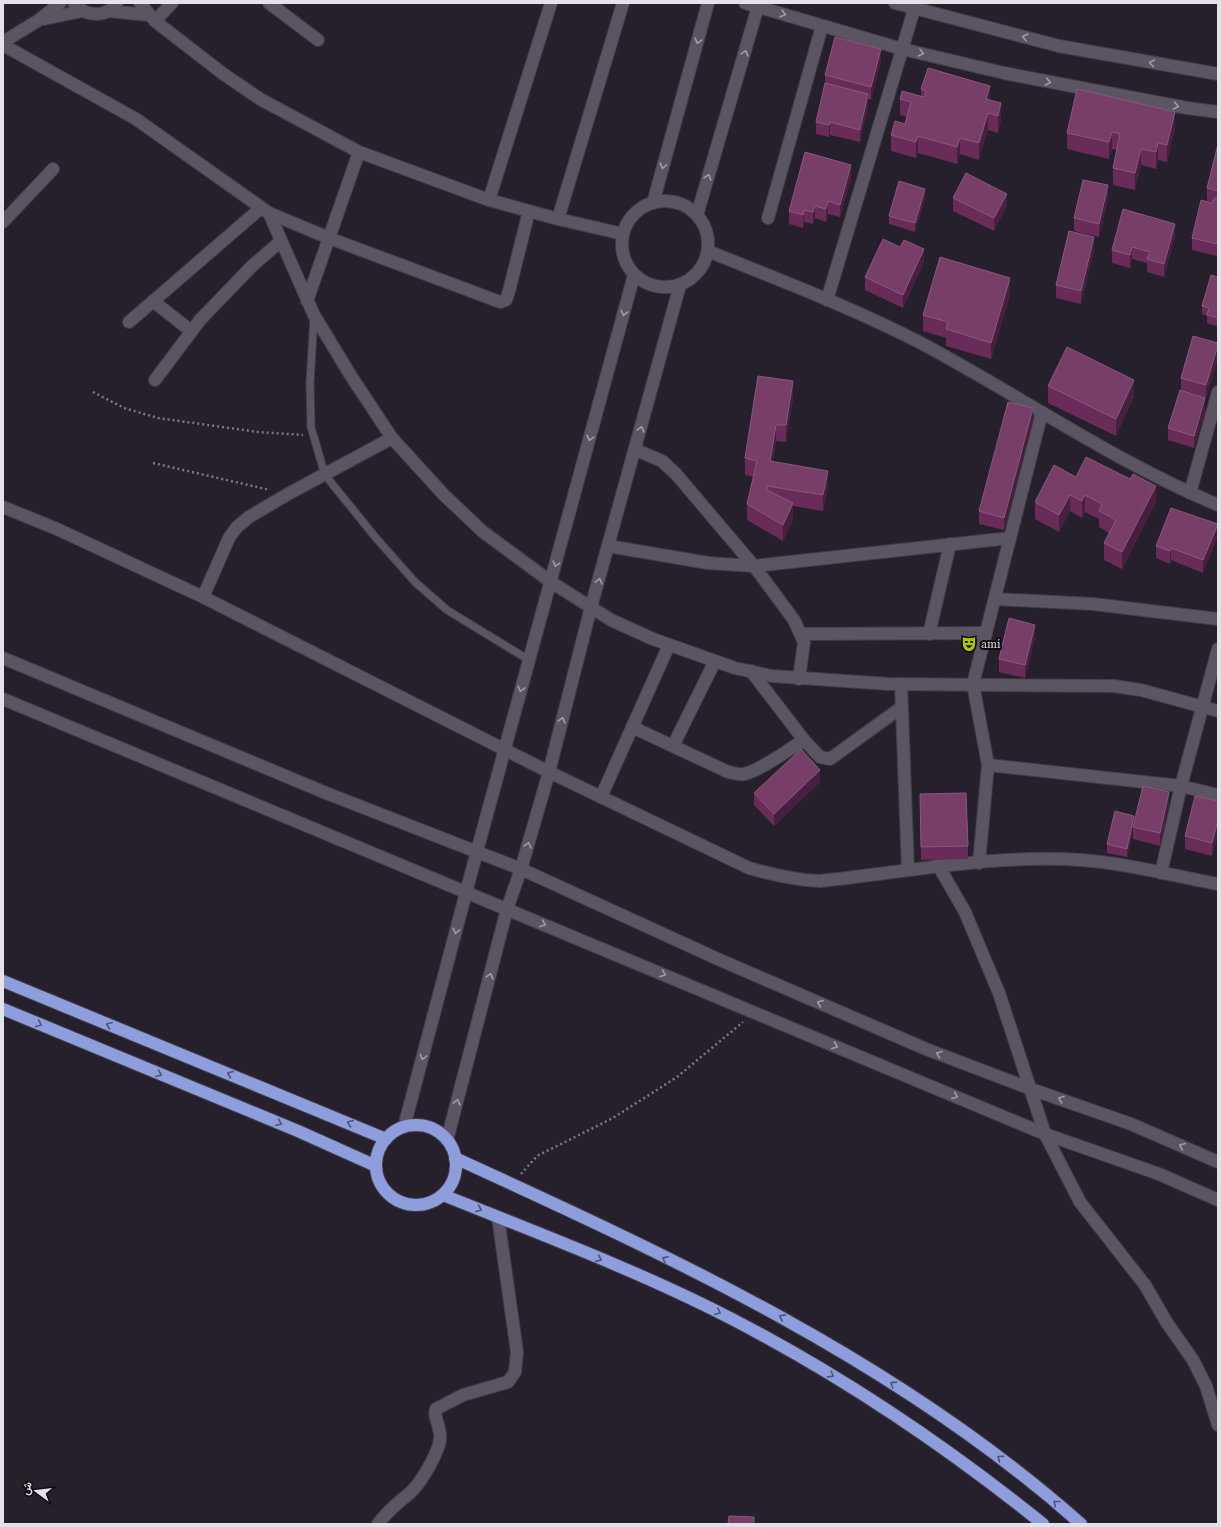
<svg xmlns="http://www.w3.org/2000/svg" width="1221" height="1527" font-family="'Roboto Serif',Vazirmatn,serif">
	<rect width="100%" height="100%" fill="#25202b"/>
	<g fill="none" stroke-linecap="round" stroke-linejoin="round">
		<defs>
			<path id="lane" d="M314,316l-4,67 1,44 14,48 51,63 39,44 32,28 82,50"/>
			<g id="street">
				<path d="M74,3c11,14 32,15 43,0"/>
				<path d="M140,3l15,18 67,52 38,26 99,53 130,48 69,19 65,15"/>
				<path d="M269,3l49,37"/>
				<path d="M745,3l157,46 102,24 183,35 31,4"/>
				<path d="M895,3l164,43 159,28"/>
				<path d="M108,11l41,4"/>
				<path d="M44,19l38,-8"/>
				<path d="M155,21l17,-18"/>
				<path d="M3,42l36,-22 21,-17"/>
				<path d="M3,45l133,74 133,94 60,25 171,64 6,-2 3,-9 20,-80"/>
				<path d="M489,200l62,-197"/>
				<circle cx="665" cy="244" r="43"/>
				<path d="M653,203l55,-200"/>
				<path d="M269,213l45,102 37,61 41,62 51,56 39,37 69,51 60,38 42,19 62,22 20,7 37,8 117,8 225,2 27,4 77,21"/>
				<path d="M697,215l62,-212"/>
				<path d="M768,218l54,-192"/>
				<path d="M558,219l65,-216"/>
				<path d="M3,222l50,-53"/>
				<path d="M708,251c71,29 143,56 211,91 100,53 194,119 299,163"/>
				<path d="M827,300l89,-297"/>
				<path d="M153,301l38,30"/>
				<path d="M307,301l52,-149"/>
				<path d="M129,322l132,-114"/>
				<path d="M155,380l45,-60 52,-54 29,-25"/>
				<path d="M636,450l26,11 14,13 78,92 40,54 10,22 -5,37"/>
				<path d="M1190,493l28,-101"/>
				<path d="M3,507l54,22 146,68 346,175 200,96c24,7 46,12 71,13 86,-9 174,-27 261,-21 45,3 93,16 137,24"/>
				<path d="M608,546l100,17 46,3 256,-28"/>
				<path d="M203,597l26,-59 8,-11 12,-10 39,-23 104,-56"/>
				<path d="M995,599l98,5 125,15"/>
				<path d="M802,634l184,-1"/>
				<path d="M929,634l21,-90"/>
				<path d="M3,658l323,135 195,76 199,91 206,89 105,40 100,35 87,38"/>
				<path d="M901,684l7,186"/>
				<path d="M3,699l1042,435 114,40 59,26"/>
				<path d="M632,727l94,44c6,2 12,4 18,3 16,-3 45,-25 60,-34l-53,-69"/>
				<path d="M804,740l16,17 10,2 72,-52"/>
				<path d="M673,746l42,-85"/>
				<path d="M988,765l193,21 37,9"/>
				<path d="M601,797l68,-152"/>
				<path d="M979,863l9,-98 -15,-81 69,-272"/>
				<path d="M938,865l27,47 34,81 46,141 35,68 65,83 22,38 26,37 13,26 12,39"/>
				<path d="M1161,873l20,-87 37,-137"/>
				<path d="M404,1127l73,-276 157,-576"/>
				<path d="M447,1140l60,-231 14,-40 28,-97 42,-165 89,-322"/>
				<path d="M378,1524c9,-13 21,-22 33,-32 10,-10 21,-29 26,-42 9,-19 -5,-31 -1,-41l27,-14 45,-13 7,-10 2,-20 -19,-135"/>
			</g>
			<g id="highway">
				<path d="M3,981l383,158"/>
				<path d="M3,1009l295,122 78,35"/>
				<circle cx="416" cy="1165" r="40"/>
				<path d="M455,1158c219,100 444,204 626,366"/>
				<path d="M443,1195c97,39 196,76 289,124 110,57 214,127 311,205"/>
			</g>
		</defs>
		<use href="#lane" stroke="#423d46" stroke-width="9"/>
		<use href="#street" stroke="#423d46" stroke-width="14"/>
		<use href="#highway" stroke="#423d46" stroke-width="14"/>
		<g stroke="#7d7882" stroke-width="2.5" stroke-dasharray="2 3" stroke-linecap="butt">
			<path d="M93,392l31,16 34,10 100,14 45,3"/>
			<path d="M153,463l117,27"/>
			<path d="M521,1174l16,-18 76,-38 64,-41 66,-55"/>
		</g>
		<use href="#lane" stroke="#5b5563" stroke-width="7"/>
		<use href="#street" stroke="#5b5563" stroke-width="12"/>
		<use href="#highway" stroke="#8e9edd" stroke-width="12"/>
	</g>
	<g fill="#692c58">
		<path d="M881,61l-10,39 -3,-1v8l-8,35 -30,-7 -1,2 -13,-3v-12l9,-39v-8z"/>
		<path d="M921,89l69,11 11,20 -3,13 -10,-3 -9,30 -19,-6 -3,10 -39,-11 -2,5 -25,-7v-16l14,-11 2,-7 -7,-2v-16l21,-3z"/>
		<path d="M1175,128l-8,34 -9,-2 -2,9 -15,-4 -6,25 -22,-5v-17l4,-18 -5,-1 -3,10 -42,-10v-16z"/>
		<path d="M1218,144v110l-1,2 -25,-6v-12l20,-35 1,-1 -6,-1v-13z"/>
		<path d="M851,178l-11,39 -12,-3 -2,8 -11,-4 -2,6 -9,-2 -1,6 -14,-4v-13z"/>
		<path d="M925,198l-10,34 -26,-8v-8z"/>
		<path d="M953,198l54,8 -13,25 -41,-20z"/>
		<path d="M1108,198l-9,39 -25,-6v-13z"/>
		<path d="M1175,237l-11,40 -17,-5v-9l-15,-4 -2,9 -18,-5v-13z"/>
		<path d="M1094,250l-13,54 -25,-6v-13z"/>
		<path d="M924,262l-21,46 -38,-18v-13z"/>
		<path d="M1218,277v50l-11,-4v-7l-5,-2v-8z"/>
		<path d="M1010,295l-19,64 -45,-13v-8l-23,-7v-16z"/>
		<path d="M1218,343v15l-12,40 -24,-8 23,20 -11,38 -26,-8v-12l13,-38v-12z"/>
		<path d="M1048,386l86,10 -18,40 -68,-33z"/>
		<path d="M793,398l-7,44 -10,-1 -3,20 55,27 -5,23 -30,-5v14l-10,21 -36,-21v-16l7,-27 -9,-2v-17z"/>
		<path d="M1033,421l-29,109 -25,-6v-13z"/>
		<path d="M1076,477l80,25 -34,67 -18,-9v-17l5,-10 -10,-6v-8l-14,-7 -3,6 -12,-7 -11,21 -24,-13v-17z"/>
		<path d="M1218,536l-15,37 -32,-13 -1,4 -14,-6v-12z"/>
		<path d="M1035,637l-10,41 -26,-6v-13z"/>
		<path d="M820,782l-46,44 -20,-21v-12z"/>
		<path d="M1218,801v32l-6,23 -27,-7v-13z"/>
		<path d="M1169,805l-9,41 -27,-7v-9l-6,27 -20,-4v-9l27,-23z"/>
		<path d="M920,807l48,39v13l-47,1z"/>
	</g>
	<g fill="#481f3f">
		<path d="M881,49v12l-10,39v-13z"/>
		<path d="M990,86v16l-4,-3z"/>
		<path d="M868,94v13l-8,35v-12z"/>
		<path d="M1001,103v17l-3,13v-17z"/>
		<path d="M1175,112v16l-8,34v-17z"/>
		<path d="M988,113v17l-9,30v-17z"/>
		<path d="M830,122v13l-1,2v-12z"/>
		<path d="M1112,132v17l-3,10v-17z"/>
		<path d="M918,136v17l-2,5v-16z"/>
		<path d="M960,138v16l-3,10v-17z"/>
		<path d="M1158,143v17l-2,9v-17z"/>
		<path d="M1141,149v16l-6,25v-17z"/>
		<path d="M851,165v13l-11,39v-12z"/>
		<path d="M1108,185v13l-9,39v-13z"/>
		<path d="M925,189v9l-10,34v-9z"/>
		<path d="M1007,194v12l-13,25v-13z"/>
		<path d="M828,201v13l-2,8v-13z"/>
		<path d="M815,206v12l-2,6v-12z"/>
		<path d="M804,210v12l-1,6v-13z"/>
		<path d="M1175,224v13l-11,40v-13z"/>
		<path d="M1094,237v13l-13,54v-13z"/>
		<path d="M1218,241v13l-1,2v-12z"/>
		<path d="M1132,247v12l-2,9v-13z"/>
		<path d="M924,249v13l-21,46v-13z"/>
		<path d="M1010,278v17l-19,64v-16z"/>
		<path d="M1218,345v13l-12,40v-13z"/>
		<path d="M1134,380v16l-18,40v-17z"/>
		<path d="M793,381v17l-7,44v-17z"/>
		<path d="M1205,398v12l-11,38v-12z"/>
		<path d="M1033,408v13l-29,109v-12z"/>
		<path d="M776,425v16l-6,36v-16z"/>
		<path d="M828,471v17l-5,23v-16z"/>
		<path d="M1156,486v16l-34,67v-17z"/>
		<path d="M1070,495v16l-11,21v-17z"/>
		<path d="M1085,495v17l-3,6v-17z"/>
		<path d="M793,503v17l-10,21v-16z"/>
		<path d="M1218,524v12l-15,37v-13z"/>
		<path d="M1171,548v12l-1,4v-13z"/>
		<path d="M1035,625v12l-10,41v-13z"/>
		<path d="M820,770v12l-46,44v-12z"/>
		<path d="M1169,792v13l-9,41v-13z"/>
		<path d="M1134,816v8l-1,3v3l-6,27v-8z"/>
		<path d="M1218,820v13l-6,23v-13z"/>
	</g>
	<g fill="#773f68" stroke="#88587c">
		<path d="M835,37l46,12 -10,38 -46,-12z"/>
		<path d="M928,68l62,18 -4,13 15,4 -3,13 -10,-3 -9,30 -19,-5 -3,9 -39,-11 -2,6 -25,-7 4,-14 10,3 6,-22 -11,-3 2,-8 22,6 2,-6 -5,-2z"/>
		<path d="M825,83l43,11 -8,36 -30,-8 -1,3 -13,-3z"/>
		<path d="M1077,89l98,23 -8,33 -9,-2 -2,9 -15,-3 -6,24 -22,-5 7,-34 -8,-2 -3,10 -42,-9z"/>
		<path d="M1218,144v47l-11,-3z"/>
		<path d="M805,152l46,13 -11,40 -12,-4 -2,8 -11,-3 -2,6 -9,-2 -1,5 -14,-4z"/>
		<path d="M966,173l41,21 -13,24 -41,-20z"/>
		<path d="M1083,180l25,5 -9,39 -25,-6z"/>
		<path d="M899,181l26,8 -10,34 -26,-7z"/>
		<path d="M1214,198l4,1v42l-1,3 -25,-6 9,-38 11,3z"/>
		<path d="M1123,209l52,15 -11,40 -17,-5 3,-7 -18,-5 -2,8 -18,-5z"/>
		<path d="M1069,231l25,6 -13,54 -25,-6z"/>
		<path d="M883,239l17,8 4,-7 20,9 -21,46 -38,-18z"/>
		<path d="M940,257l70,21 -19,65 -45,-14 2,-7 -25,-7z"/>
		<path d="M1211,275l7,2v41l-11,-3 2,-7 -7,-2z"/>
		<path d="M1193,336l25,7v2l-12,40 -25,-7z"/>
		<path d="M1067,347l67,33 -18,39 -68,-33z"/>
		<path d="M758,376l35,5 -7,44h-10l-6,36 58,10 -5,24 -56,-9v4l26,13 -10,22 -36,-21 10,-43 -12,-3z"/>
		<path d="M1180,390l25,8 -11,38 -26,-8z"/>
		<path d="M1008,402l25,6 -29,110 -25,-7z"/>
		<path d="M1086,457l44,22 3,-5 23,12 -34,66 -18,-9 12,-23 -17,-9 3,-7 -17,-9 -3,6 -12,-6 -11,20 -24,-13 19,-37 22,12z"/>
		<path d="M1171,508l47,16 -15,36 -32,-12 -1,3 -14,-5z"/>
		<path d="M1009,618l26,7 -10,40 -26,-6z"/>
		<path d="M801,749l19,21 -46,44 -20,-21z"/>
		<path d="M1143,786l26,6 -9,41 -27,-6z"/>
		<path d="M966,793l2,53 -47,1 -1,-53z"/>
		<path d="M1195,796l23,5v19l-6,23 -27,-7z"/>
		<path d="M1115,811l19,5 -7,33 -20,-5z"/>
		<path d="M729,1516l25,1v7h-26z"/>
	</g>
	<defs><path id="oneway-chevron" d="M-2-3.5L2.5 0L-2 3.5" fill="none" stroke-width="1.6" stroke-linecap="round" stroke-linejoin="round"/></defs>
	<g stroke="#a09ba6">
		<use href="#oneway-chevron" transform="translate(783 14) rotate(16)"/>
		<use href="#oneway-chevron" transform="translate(1025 37) rotate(-166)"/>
		<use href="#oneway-chevron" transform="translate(698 41) rotate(105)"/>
		<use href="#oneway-chevron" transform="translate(745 53) rotate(-74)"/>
		<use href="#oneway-chevron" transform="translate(921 53) rotate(14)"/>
		<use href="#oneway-chevron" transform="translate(1152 63) rotate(-170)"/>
		<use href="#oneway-chevron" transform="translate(1048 82) rotate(11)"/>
		<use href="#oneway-chevron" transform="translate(1176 106) rotate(11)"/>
		<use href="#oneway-chevron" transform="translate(663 166) rotate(105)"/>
		<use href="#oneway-chevron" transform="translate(708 177) rotate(-74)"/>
		<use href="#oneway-chevron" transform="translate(624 313) rotate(105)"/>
		<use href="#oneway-chevron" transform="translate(641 429) rotate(-75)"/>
		<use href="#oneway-chevron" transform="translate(590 438) rotate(105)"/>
		<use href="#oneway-chevron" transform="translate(556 564) rotate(105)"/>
		<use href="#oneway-chevron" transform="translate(599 581) rotate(-75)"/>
		<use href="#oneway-chevron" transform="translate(521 689) rotate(105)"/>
		<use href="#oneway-chevron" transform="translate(562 720) rotate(-75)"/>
		<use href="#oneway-chevron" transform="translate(528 845) rotate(-74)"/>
		<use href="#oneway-chevron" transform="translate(543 924) rotate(23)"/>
		<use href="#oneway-chevron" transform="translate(456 931) rotate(105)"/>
		<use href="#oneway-chevron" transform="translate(663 974) rotate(23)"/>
		<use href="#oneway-chevron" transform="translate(490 976) rotate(-75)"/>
		<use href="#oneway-chevron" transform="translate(820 1003) rotate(-157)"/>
		<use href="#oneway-chevron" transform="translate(835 1046) rotate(23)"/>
		<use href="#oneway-chevron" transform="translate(939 1054) rotate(-159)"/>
		<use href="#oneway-chevron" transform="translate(423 1057) rotate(105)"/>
		<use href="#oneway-chevron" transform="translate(955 1096) rotate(23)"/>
		<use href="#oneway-chevron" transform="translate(1061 1099) rotate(-161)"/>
		<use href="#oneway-chevron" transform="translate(457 1102) rotate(-75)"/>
		<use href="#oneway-chevron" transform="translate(1182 1146) rotate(-157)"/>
	</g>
	<g stroke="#4e5476">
		<use href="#oneway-chevron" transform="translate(39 1024) rotate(23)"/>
		<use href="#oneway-chevron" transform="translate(109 1025) rotate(-158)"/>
		<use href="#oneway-chevron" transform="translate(159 1074) rotate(22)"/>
		<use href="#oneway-chevron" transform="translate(230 1074) rotate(-158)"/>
		<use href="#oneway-chevron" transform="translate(279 1123) rotate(22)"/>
		<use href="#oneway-chevron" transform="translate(350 1123) rotate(-157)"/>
		<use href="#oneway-chevron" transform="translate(479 1209) rotate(22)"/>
		<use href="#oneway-chevron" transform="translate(599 1259) rotate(24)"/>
		<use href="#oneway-chevron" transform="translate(665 1259) rotate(-153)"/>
		<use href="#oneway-chevron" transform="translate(718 1312) rotate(25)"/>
		<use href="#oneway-chevron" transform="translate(782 1317) rotate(-152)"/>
		<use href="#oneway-chevron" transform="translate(831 1375) rotate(32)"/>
		<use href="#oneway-chevron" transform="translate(893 1384) rotate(-147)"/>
		<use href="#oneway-chevron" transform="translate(1000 1458) rotate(-144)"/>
		<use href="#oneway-chevron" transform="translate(1056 1503) rotate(-141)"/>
	</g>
	<defs>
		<symbol id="theatre-bare" viewBox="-9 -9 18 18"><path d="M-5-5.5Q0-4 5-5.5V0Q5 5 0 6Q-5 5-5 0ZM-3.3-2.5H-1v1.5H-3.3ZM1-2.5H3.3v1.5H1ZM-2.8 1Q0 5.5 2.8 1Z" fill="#b0c503" stroke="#0d0b10" stroke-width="2.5" paint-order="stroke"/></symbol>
	</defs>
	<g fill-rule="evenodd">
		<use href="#theatre-bare" x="958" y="633" width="22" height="22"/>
	</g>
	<g text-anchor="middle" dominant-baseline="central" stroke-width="4" stroke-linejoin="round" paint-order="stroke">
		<g font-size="11" fill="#e5e1e9" stroke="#0d0b10" text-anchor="start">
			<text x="981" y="644">ami</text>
		</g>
	</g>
	<rect width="1221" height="1527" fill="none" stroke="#e5e1e9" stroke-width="8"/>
	<g transform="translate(36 1491) rotate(285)" stroke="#0d0b10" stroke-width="3" paint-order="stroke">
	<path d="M0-3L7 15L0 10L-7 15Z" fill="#e5e1e9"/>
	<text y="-6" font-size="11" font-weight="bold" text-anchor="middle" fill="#e5e1e9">ش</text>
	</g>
</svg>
